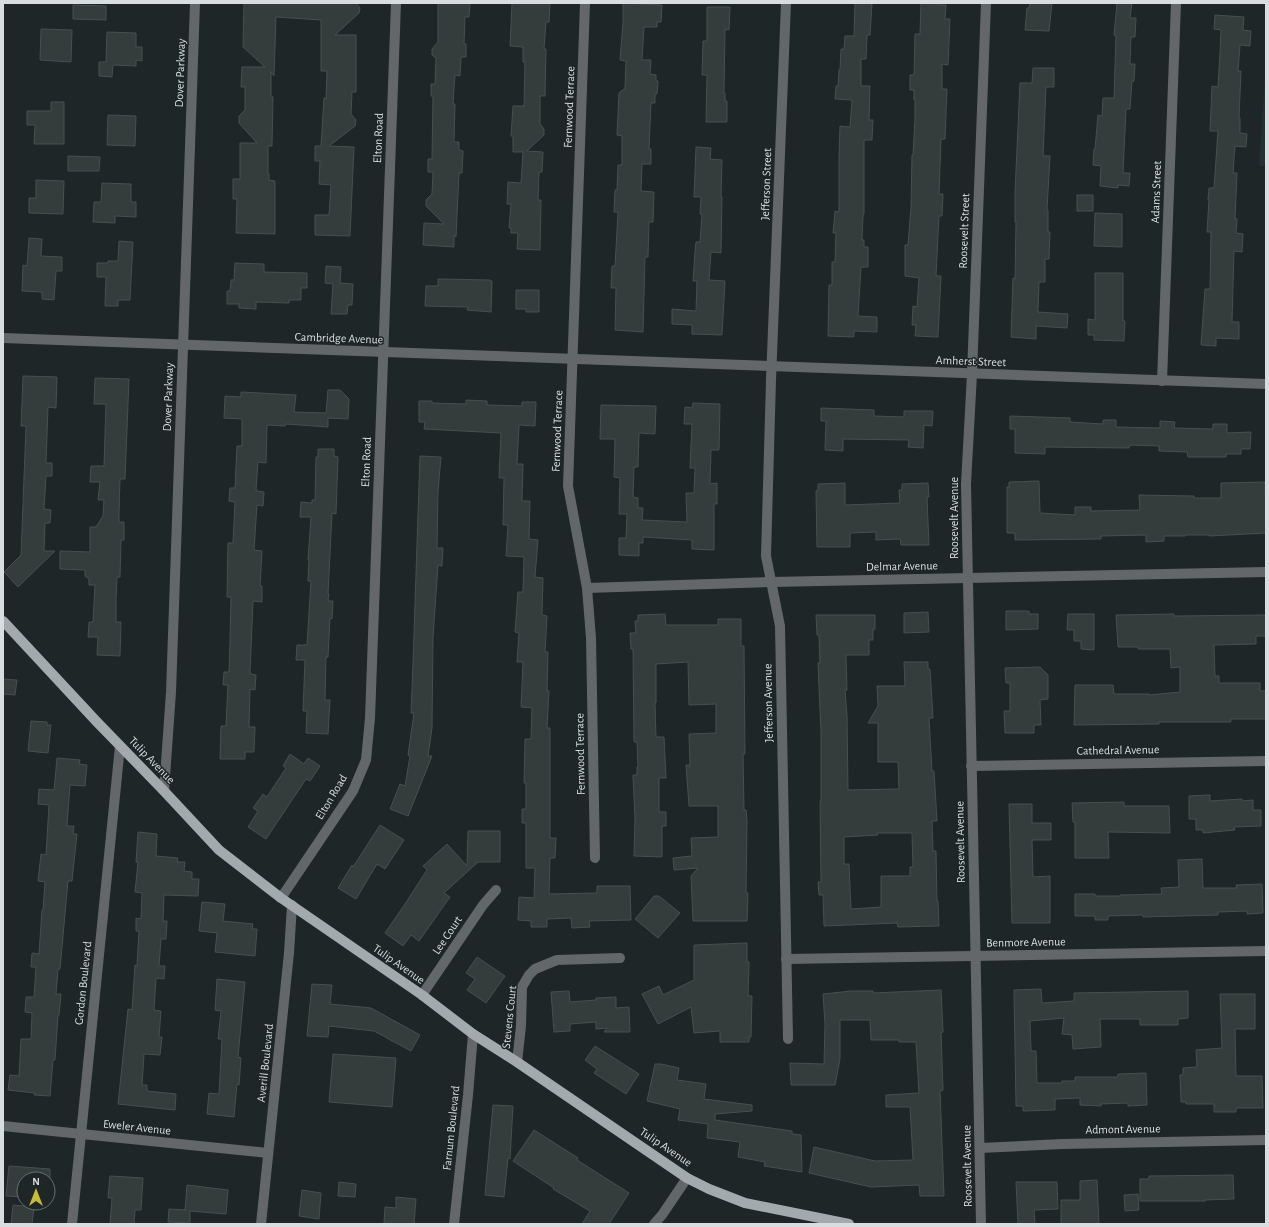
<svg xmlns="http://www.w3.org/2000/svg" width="1269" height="1227" font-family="'Alegreya Sans',sans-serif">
	<rect width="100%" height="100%" fill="#1e2628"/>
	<path fill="#213134" d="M1266,63v103h-7z"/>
	<g fill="#343d3c" stroke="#46504f" fill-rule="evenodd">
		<path d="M244,3h112l4,5 -1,5 -24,22h21v57h-4l-1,22 5,6 -1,6 -26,20 25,1 -4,89 -35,-1v-20h14l2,-30 -12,-1 1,-23h-5v-15h6l3,-48 2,1 1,-28h-6v-51l-45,-3 -2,59 -3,-4v24l2,1 -1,49h-4v28h1v6l6,1v53l-39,-1 1,-34h-4v-20h7v-36h17l-18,-20v-7l6,-6v-23h-4l1,-20h23l-22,-20z"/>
		<path d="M438,3h32l-1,14h-4l-1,27h2v13h-5l-1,19 -5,-1 -2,29h2l-1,38h5v8l4,1 -1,22h-3l-3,64 -2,-2v12l-31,-2 1,-22 20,1 -18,-18v-6l6,-6 1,-22h-5v-13h4l1,-63h-2v-12h4l1,-26 -4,-3v-6l6,-7z"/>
		<path d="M512,3h38l-1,19h-3l-2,27h2l-1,47h-5v28l4,5v6l-17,16 16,1 -1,20h-3l-1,28h3l-1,50 -23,-1 1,-16h-7v-5h-2l2,-24h-4l1,-22 13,1 2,-31h-10v-16h-2l2,-30h11l1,-44h-2v-15l-13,-1z"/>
		<path d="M623,3l39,2 -1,17h-4v5h-13l-2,33h9l-1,14 6,1v6h2l-1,13h-2v9h-4l-2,46h2v15h-9l-1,27 13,1 -1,30h-4l-1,35h-3l-2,75 -28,-2 1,-42h-5l1,-22h3l3,-54h-4l1,-22h2l1,-25h4v-29l-5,-1 2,-42 6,-5 1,-27 -6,-1 3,-38z"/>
		<path d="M855,3h17l-2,32h-3l-1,24h-5v27h9l-1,34h4l-1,20h-8v74h-1l-1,26h2v7h4v20h-7l-3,49 19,1v15l-23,-1v6l-26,-1 1,-51h3v-23h3l1,-29h-3l2,-22 4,1v-55l1,-31 10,1 2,-27 -17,-1 1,-13h2l1,-16h1l1,-21h3l1,-13h9z"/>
		<path d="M921,3h17v2h8l-1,14h5l-2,46 -6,-1v25h5l-2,50h-4l-2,55h4l-1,22h-3l-3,60h5l-3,61 -23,-1 1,-11h-4l1,-19 4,1 2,-29 -14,-2v-31h3l3,-38 1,-52h1l2,-37v-18h-1v-10h-4v-15h4l1,-41h5z"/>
		<path d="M1030,3h22l-3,28 -24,-1 2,-22h2z"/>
		<path d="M1117,3h15l-2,15h6l-1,19h-4l-1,27h5l-1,17h-2l-2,28h-4l-3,64h7l-1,13 -11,-1v3l-18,-2 1,-20 -8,-1 1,-16h1l3,-34 4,1 1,-18h11l2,-62 -2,-1z"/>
		<path d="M73,5l33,1v14l-33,-1z"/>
		<path d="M707,7h23l-1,23 -4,-1 -1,64h1v8h2v21h-21l1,-47h-5l1,-34h4z"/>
		<path d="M1215,15l29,2 -1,13 8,1 -1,15 -10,-1 -2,26h3l-2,47h1v15l7,1 -1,13 -11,-1 -2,27h4l-2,46h2l-1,14 7,1 -1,18 -8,-1 -2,71h7v17l-23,-1v8l-15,-1 4,-56h5l1,-57h-4l2,-32h-1l1,-12h5l4,-57h-8l2,-45 6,1 2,-34 1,-23 -7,-1z"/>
		<path d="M41,29l31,1 -1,32 -31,-2z"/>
		<path d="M107,32l29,1v14h6v14l-6,-1v6l-23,-1 -1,12 -13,-1v-14h7z"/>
		<path d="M1033,68h21v19h-8l-3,69h7l-3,54h1v22h2l-1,27h-4v23h-6l-1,30 30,2 -1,14 -31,-2v13l-25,-2 2,-59 2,1 1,-57h-1v-30l5,-109h12z"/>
		<path d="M51,102h13v42h-30l1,-19h-8v-14h24z"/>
		<path d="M108,115l28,1 -1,30 -28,-1z"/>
		<path d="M696,147l15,1 -1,11 12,1 -1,37h1l-1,56 -10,-1 -2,28 16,1 -3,54 -30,-1v-9l-20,-1v-15l24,2 1,-30h-4l2,-30 1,-9h4l2,-28h-2l1,-17h-7z"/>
		<path d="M68,156l32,1 -1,14h-31z"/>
		<path d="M36,180l28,1 -1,33 -34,-1v-15h7z"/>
		<path d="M102,183l29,1v18h5v15l-21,-1v7l-22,-1 1,-20h7z"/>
		<rect x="1077" y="195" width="16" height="16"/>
		<path d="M1095,213l27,1v33l-28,-1z"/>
		<path d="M29,238l13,1 -1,17 21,1v14h-6l-2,29 -12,-1v-7l-20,-1 1,-26 4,1z"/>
		<path d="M119,241l14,1 -3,58h-12v6h-13l1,-29h-9v-14h11v-2h10z"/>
		<path d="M235,263l29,1v8l43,1v15h-6v12h-12v3l-33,-1v7l-17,-1v-4h-12v-13h3l1,-11h3z"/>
		<path d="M326,266l15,1 -1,16 13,1 -1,21h-4l-1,9h-16l2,-30 -8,-1z"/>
		<path d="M1095,273h28v48h2l-1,20 -30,-1v-5h-6v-16l7,1z"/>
		<path d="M438,279l52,1v1h2l-1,31 -24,-2 1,-3 -43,-1 1,-20h12z"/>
		<path d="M516,290h23v22h-13v-3h-10z"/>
		<path d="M23,376l34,1 -1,31 -8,-1 -2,56h6v13h-6l-2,33 7,1 -1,13h-5l-1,28h11l-37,36 -14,-15 17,-17 5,-129h-5z"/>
		<path d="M95,378l34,1 -4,100h-5l-1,35v8h5v18h-3l-1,37h-3l-1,23v22h5l-1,34 -23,-1 1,-18h-10l1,-15h4l2,-37h-6v-6l-4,-3v-6l-25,-1v-18l30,1v-25h6l7,-11 1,-16h-6l2,-18h-10l1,-16h13l2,-62h-12z"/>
		<path d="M328,390h12l9,9 -1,20 -20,-1v9l-42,-3 -1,2 -18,-1 -1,38 -8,-1 -2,28h1v1l7,1 -1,14 -6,-1 -3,45 8,1 -2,35h2v16l-9,-1 -3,72h1v1l5,1 -1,15 -5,-1 -1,38h6l-1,25h-9v7h-25l1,-33h5l2,-41h-5l1,-13h5l1,-31 1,-44h-4l1,-54h5l2,-41 -6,-1 1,-13h5l2,-42h5v-27l-18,-1 1,-22 16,1v-5l55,3 -2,17 32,1z"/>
		<path d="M466,400l21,1v4l35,1v-4h14l-1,24 -16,-1 -2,39h6l-1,37h8l-1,38 9,1 -3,37 8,1 -1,37 5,1 -2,36h3l-1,39h2l-2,37h3v110h6l-1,20h-5l-1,36 48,-1v-7h33l1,34 -42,1 1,6 -18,1 -1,-10 -24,1v8h-16v-6l-13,-1 1,-23 15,1 1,-30h-9v-45h-4v-14h4v-26h-2l1,-44h6l1,-31 -11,-1 2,-45h-6l2,-29 -4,-1 3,-40h5l1,-35 -18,-1 2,-31h-5l1,-47h-5l2,-45 -77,-4 1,-7h-6v-21h13v2l34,1z"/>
		<path d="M693,403l27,1 -1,46h-8l-1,34 7,-1v21h-3v46l-22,-1v-9l-49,-3v6h-4v13l-20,-1v-17h7l1,-24h-8l1,-36 -6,-1 1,-38h-15l1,-34 55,1 -1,28 -16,-1 -1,34h-4l-1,30 5,1v10h5l-1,12 45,2 -1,-29h8l1,-25h-5l2,-44h-8l1,-17 7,1z"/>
		<path d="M821,408l53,2v6l30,1v-6h29l-1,15 -8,-1 -1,23 -15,-1 1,-7 -66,-1v12l-18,-1 1,-29h-5z"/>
		<path d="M1010,416l60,2v4l33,2v-4h13v7l44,1v-7l15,1 -1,6 39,1v-5h14v9l24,-1 -1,17h-9v5h-15v3h-38l-1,-5 -28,-1v-5l-29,-1 -1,3 -84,-1v7l-30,-1v-24h-5z"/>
		<path d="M318,449h16v7l4,1 -2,57 -4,-1 -4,81h1l-1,7h5l-1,18 -2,-1 -2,39h-2l-1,43h5l-2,34 -22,-1 1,-22h-4l2,-51h-9l1,-15h10l4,-64h-3l1,-21h-1l3,-43h-11l1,-15 11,1v-3h3l1,-43h2z"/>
		<path d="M420,456l21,1 -3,34 -1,57h6l-1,18 -4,-1 -5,73 -1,90 -4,28h4l-24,60 -18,-7 10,-25 5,2 5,-30 -2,-1 6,-42h-3l2,-50z"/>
		<path d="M1039,481l1,32 35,2v-8h16v4l49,-1 -1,-15 55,1v2h27v-15l44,-1 1,51 -57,3v-1h-24v1h-21v5l-18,1v-7l-45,1v3l-86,1v-7h-8v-46h2v-5z"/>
		<path d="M845,483v22l55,-2 -1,-13h3v-6l26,-1 1,14h-2l2,48h-28l-1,-6 -24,1v-8l-26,1v14h-33l-1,-56 2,-1v-6z"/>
		<path d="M1006,611h23v3h9v15l-32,1z"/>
		<path d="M928,612l1,20 -25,1v-20z"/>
		<path d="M665,614l1,11h52v-6h23v27h3l1,108h-2l1,56h2l1,10 -1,73h2l-1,28h-54l-2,-45 7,-8 -24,2 -1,-12 19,-2 -1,-18 27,-1v-31h-29l-3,-41h4l-1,-31 27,-1v-29l-27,1 -1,-43 -32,2v39h-1l1,34h8l2,41h-7v34h7v14h-4v31l-28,-1 1,-38 -2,-43h4v-8h1l-1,-25h-3l-1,-93h-2l-1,-16h6l-1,-12h3v-6z"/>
		<path d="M1068,614h26v36l-13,-1v-8h-7v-11h-7z"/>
		<path d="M1174,614v2l92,-1v21h-10v8l-42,1 1,31h4v7h41v8h6v28h-35v3h-72v2l-85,1 1,-40h38l1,9h35v1l31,-3v-25l-9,1 -1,-19h-32v-2h-20l-2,-32z"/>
		<path d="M816,615h59v14h-2v11h-4v15h-23l1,35h-2l2,26 1,74 51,-1 -1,-27h-20v-39h-10l10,-17 -1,-20h28l-1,-24h24v7h2l3,49h-4l3,53h2l3,50h-5l1,30h3l1,50h1l1,25 -41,1 -1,-4 -73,3 -1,-31h-4l-1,-13h3l-1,-81h1v-69l-3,-69h2l-1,-28h-2zM877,833h35l1,34h-3v9h-29v31l-30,2 -2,-45h-5v-27l34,-2z"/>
		<path d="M1040,667l8,8v24l-8,1 1,25h-7v8h-29l-1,-22h6v-28h-4l-1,-15z"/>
		<path d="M3,679l14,1 -2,15 -12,-1z"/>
		<path d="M31,721l16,1v3h4l-3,28 -20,-2z"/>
		<path d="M290,754l14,10 4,-6 12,8 -10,15 -4,-2 -40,60 -18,-12 10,-16 -5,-3 10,-14 4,3 19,-29 -3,-2z"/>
		<path d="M57,758l23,2 -1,4 8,1 -2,21 -15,-1 -3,41h7l-1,8h4l-5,47h-4l-8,88h-2l-2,25h5l-2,21h-1l-3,45h-2l-3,36 -16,-1 1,-2 -27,-3 2,-15 9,1 2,-37h10l1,-26 -7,-1 1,-15h8l2,-30h-5l1,-14 7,1 3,-44h1l2,-28 -7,-1 3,-27 5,1 3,-50 -11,-1 1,-15 15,1z"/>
		<path d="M1210,795v6l32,-2v2l11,-1v10h8v16l-27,1 1,3 -32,3v-3h-7v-11h-7v-23z"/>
		<path d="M1124,802v4h45l1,27 -62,-1 1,26h-34v-36h-2l-1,-19z"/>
		<path d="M1009,804h23v19h19v17h-19l1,37 17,-1v47h-38z"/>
		<path d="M380,825l24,15 -19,29 -8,-5 -21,35 -18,-11 14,-23 1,2z"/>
		<path d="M468,831h32v31h-22l-34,31 6,4 -31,44 -8,-6 -8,11 -18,-13 20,-29 22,-34 -4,-4 24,-22 20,22z"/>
		<path d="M138,832l19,2 -1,22 22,2 -1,4h8l-1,9 8,1v7h7l-1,17 -34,-1 -1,26h4l-1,18h-5l-2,27h6l-1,13 -8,-1 -2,32 7,1 -2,26h3l-2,18 -16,-1 -2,31h5v6l29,3 -1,16 -57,-6 10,-95 4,1 3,-45 2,1 2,-35h-3v-13l5,1 1,-26 -7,-1 3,-30h-2z"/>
		<path d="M1202,859l1,29h34l-1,-3 26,-1 1,29 -16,1v-3l-29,1v3l-75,2v-2l-35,1v4h-13v-4h-20v-22h20v2h25v-1l42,-1 -1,-6 18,-1 -1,-27z"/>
		<path d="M654,896h5l21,17 -22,25 -23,-19z"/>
		<path d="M202,902l23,2 -2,17 30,3 -1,5h5l-2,27 -40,-4 2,-19 -18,-2z"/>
		<path d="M747,943v19h2l-1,34h4l-1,41h-2v5h-29v-11l-26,2 -3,-26 -33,17 -16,-30 17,-8 4,9 31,-15v-35z"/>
		<path d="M477,957l28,19 -19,27 -19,-13 8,-11 -9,-6z"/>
		<path d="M217,979l28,3 -7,75 3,1 -2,27 -2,-1 -3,33 -27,-3 2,-21 10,1 3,-55h-4l3,-28 -6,-1z"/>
		<path d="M312,984l20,1 -2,19 41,4 49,27 -9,16 -37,-20 -45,-5 -1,11 -21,-1z"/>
		<path d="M1041,989l1,14 32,-2v-8l114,-2v27l-10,1v6h-38v-6h-40l1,28 -28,2 -1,-14 -10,-1 2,-16 -34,3 1,30h5l1,32h25v-2h13v-4h43v-3l28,-1 1,32 -19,1v-3l-27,1v2l-21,-1v-7l-25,1v11l-32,1v-5h-7l-2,-116z"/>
		<path d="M941,990l2,42 -2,1 2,57 -3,1 4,105h-24l-1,-11 -48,2 -62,-14 5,-26 61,14 38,-1 -3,-53h-24v-12l33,-2 -3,-51h-17v-2h-28l-1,-20h-30v39l-5,26h-44l-1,-22 34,1 1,-40 -2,-30 28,-3h22v2z"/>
		<path d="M569,991l1,11 26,-2v-2l20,-1v11l13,-1 1,25h-26l3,-4 -11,1v-7l-26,2v7l-16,1 -3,-40z"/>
		<path d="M1220,994h35v35h-20l1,47h26l1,32h-27v4h-22v-8h-28v-2h-5l-1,-27h3v-7l14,-1 -1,-17 26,-2z"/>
		<path d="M595,1046l44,28 -13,20 -32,-21 3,-4 -12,-9z"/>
		<path d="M333,1054l63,4 -4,49 -63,-5z"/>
		<path d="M655,1064h6l18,4 -2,12 29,4 -2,15 48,6v6l-37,3v6l77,11v3l9,1 1,37 -38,-6 1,-4 -27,-5 2,-15 -33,-4 1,-14 -30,-4 2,-11 -33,-8z"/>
		<path d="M493,1105l20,1 -3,53 -2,-1 -4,39 -19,-2z"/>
		<path d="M534,1130l44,28 -1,2 52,33 -20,31h-27l8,-13 -37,-22 1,-1 -41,-27z"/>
		<path d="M9,1166l41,3v10h-26v18l-18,-1z"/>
		<path d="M1233,1175l1,24 -29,1v1h-65v-22h9v-3z"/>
		<path d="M110,1176l33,2 -2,32h-6l-1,14h-24l2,-26h-4z"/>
		<path d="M1097,1180l2,44h-38v-24h19v-19z"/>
		<path d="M339,1182l17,2 -1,13 -17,-1z"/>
		<path d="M1016,1182h41l1,27 -24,1 1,14h-17z"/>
		<path d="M187,1185l41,5 -2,24 -36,-3v12l-22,-1 1,-13 17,1h-1z"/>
		<path d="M302,1190l19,3 -2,26 -20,-3z"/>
		<path d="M1138,1194l1,16 -14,1 -1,-16z"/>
		<path d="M396,1197l20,2 -2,25h-20l-10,-1 1,-16 11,1z"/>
		<path d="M13,1205l21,2 -2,17h-21z"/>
	</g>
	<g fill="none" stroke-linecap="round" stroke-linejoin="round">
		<g stroke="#636769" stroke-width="10">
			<path d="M585,3l-17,483 19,102 4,50 4,220"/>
			<path d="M786,3l-15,377 -5,176 14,70 8,413"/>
			<path d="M3,338l1263,46"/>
			<path d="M1162,381l14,-378"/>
			<path d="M587,588l184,-6 495,-10"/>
			<path d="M971,766l295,-5"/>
			<path d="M164,791l7,-99 24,-689"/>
			<path d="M281,898l72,-107 13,-31 4,-42 26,-715"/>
			<path d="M786,959l480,-8"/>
			<path d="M422,995l61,-90 13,-15"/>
			<path d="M517,1062l4,-36 1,-39 7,-12 6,-6 22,-9 63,-2"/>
			<path d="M3,1126l265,27"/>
			<path d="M980,1148l82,-4 204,-4"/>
			<path d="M72,1224l48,-478"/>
			<path d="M261,1224l28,-271 3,-48"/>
			<path d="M454,1224l14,-129 5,-61"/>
			<path d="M654,1224l8,-9 25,-37"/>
			<path d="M981,1224l-15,-740 6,-110 14,-371"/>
		</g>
		<path stroke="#a2aaae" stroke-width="10" d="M3,621l94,101 67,69 55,59 62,48 141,97 51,39 44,28 170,116 22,11 36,14 104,21"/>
	</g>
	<g text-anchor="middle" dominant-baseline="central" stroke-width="3" stroke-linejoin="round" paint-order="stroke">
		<g font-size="12" fill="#d8dedf" stroke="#1e2628">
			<text transform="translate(180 73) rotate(-88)">Dover Parkway</text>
			<text transform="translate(569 107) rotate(-88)">Fernwood Terrace</text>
			<text transform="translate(378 138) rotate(-88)">Elton Road</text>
			<text transform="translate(766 184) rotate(-88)">Jefferson Street</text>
			<text transform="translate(1156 192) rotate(-88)">Adams Street</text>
			<text transform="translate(964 231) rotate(-88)">Roosevelt Street</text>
			<text transform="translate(339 338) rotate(2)">Cambridge Avenue</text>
			<text transform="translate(971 361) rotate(2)">Amherst Street</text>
			<text transform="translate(168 397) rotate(-88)">Dover Parkway</text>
			<text transform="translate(557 431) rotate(-88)">Fernwood Terrace</text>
			<text transform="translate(366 462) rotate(-88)">Elton Road</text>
			<text transform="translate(954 518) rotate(-90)">Roosevelt Avenue</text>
			<text transform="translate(902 566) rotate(-1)">Delmar Avenue</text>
			<text transform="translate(768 703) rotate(-91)">Jefferson Avenue</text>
			<text transform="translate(1118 750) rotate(-1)">Cathedral Avenue</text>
			<text transform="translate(580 754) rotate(-91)">Fernwood Terrace</text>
			<text transform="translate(152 760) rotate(46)">Tulip Avenue</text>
			<text transform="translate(331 797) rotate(-59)">Elton Road</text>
			<text transform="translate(960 842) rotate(-91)">Roosevelt Avenue</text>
			<text transform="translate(447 935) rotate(-56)">Lee Court</text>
			<text transform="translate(1026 942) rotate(-1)">Benmore Avenue</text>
			<text transform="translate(399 964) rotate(35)">Tulip Avenue</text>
			<text transform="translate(83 983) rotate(-84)">Gordon Boulevard</text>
			<text transform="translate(509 1017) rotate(-84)">Stevens Court</text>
			<text transform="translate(265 1063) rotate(-84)">Averill Boulevard</text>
			<text transform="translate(137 1127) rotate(6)">Eweler Avenue</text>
			<text transform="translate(451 1128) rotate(-84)">Farnum Boulevard</text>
			<text transform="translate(1123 1129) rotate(-1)">Admont Avenue</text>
			<text transform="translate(666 1147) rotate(34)">Tulip Avenue</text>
			<text transform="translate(967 1166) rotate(-91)">Roosevelt Avenue</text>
		</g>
	</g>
	<rect width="1269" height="1227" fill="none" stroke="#d8dedf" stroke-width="8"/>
	<g transform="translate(36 1191)"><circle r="19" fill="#1e2628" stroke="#687071"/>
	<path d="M0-3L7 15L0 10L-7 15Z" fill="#c9ba3a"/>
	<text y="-6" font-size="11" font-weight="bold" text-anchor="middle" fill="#d8dedf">N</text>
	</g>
</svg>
